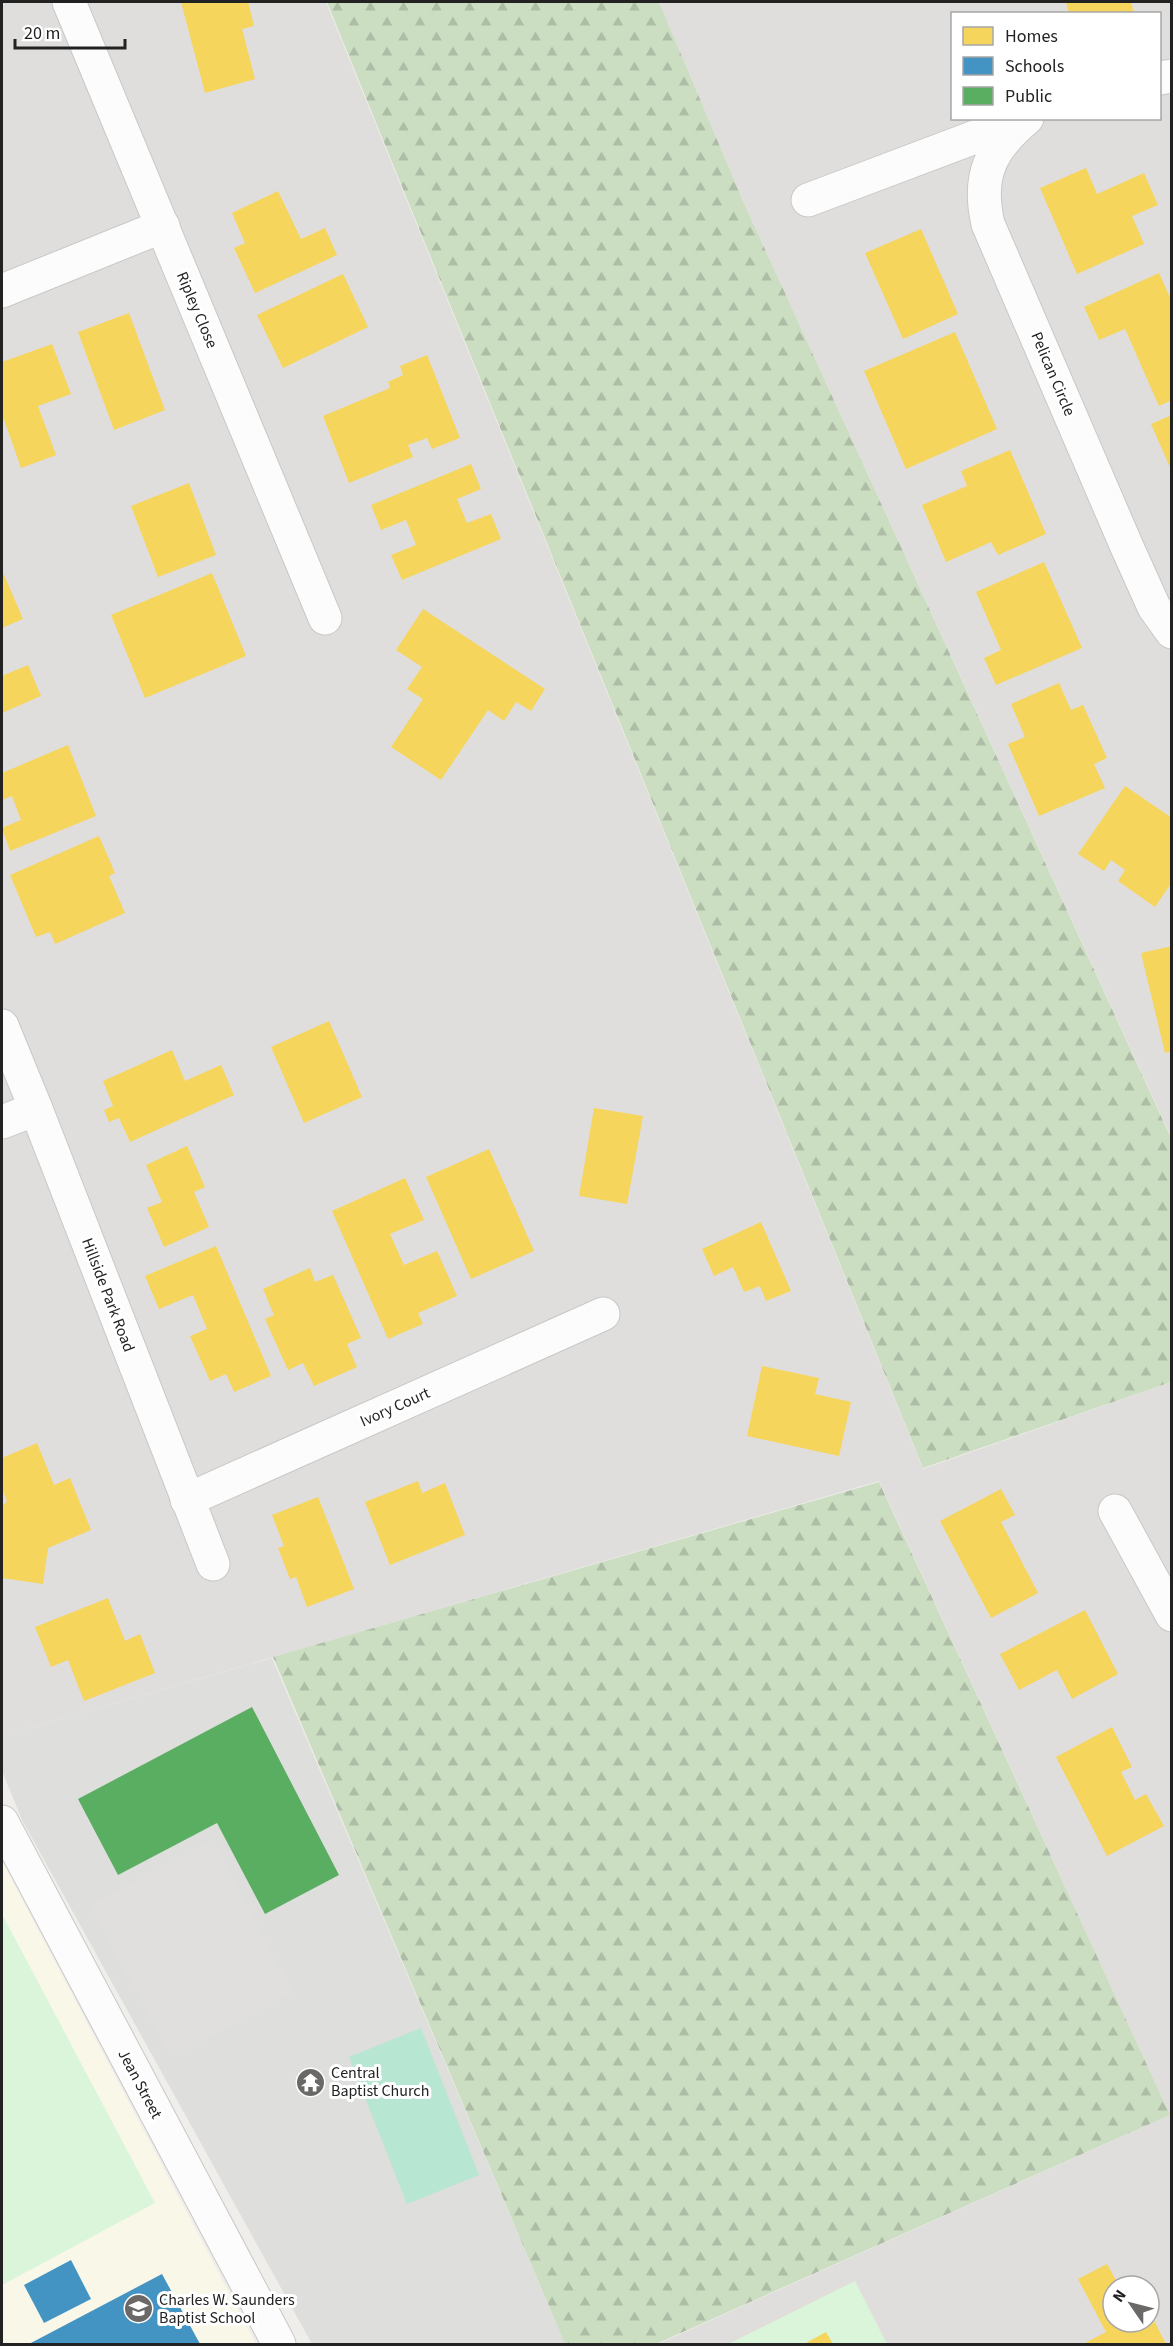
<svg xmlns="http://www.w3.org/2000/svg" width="1173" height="2346" font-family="'Source Sans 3',sans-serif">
	<defs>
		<pattern id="forest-firs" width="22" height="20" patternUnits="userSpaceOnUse" patternTransform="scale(1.5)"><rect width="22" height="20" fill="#cbdec1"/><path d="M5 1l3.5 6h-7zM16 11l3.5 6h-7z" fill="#aebea6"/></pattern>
	</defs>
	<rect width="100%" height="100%" fill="#f0eeeb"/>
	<g fill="#dfdedc" fill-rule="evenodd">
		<path d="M2,2h324l597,1467 248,-87v962h-513l512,-229 -291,-634 -877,255zM1113,2286h36v36h-36z"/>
		<path d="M659,2h512v1135l-428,-936zM952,14h208v104h-208z"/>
	</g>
	<path fill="#f8f7e8" d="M2,1861l254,483h-254z"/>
	<path fill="#dededc" d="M272,1658l293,686h-253l-290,-524 -20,-49v-35z"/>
	<g fill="url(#forest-firs)">
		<path d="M327,2h332l84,199 428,937v244l-248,86z"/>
		<path d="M879,1482l291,633 -514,229h-91l-292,-687z"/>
	</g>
	<g fill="#daf5da">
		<path d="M2,1914l153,289 -153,82z"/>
		<path d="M855,2281l32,63h-159z"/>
	</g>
	<path fill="#b7e6d2" d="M421,2028l58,147 -72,29 -58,-147z"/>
	<path fill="#e0dfde" d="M212,1840l81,152 -121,66 -82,-152z"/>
	<g fill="#f6d55c">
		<path d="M181,2h67l6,24 -12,3 13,50 -50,14z"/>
		<path d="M1066,2h65l3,12h-65z"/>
		<path d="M1086,168l11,26 47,-21 14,32 -26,11 12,28 -67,30 -37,-86z"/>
		<path d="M278,191l23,48 24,-11 12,27 -82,38 -21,-45 11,-5 -13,-30z"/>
		<path d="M921,229l37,85 -55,25 -38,-86z"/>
		<path d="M1159,273l13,29v98l-13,6 -34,-77 -26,11 -15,-33z"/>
		<path d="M343,274l25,53 -85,41 -26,-53z"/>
		<path d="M129,313l36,97 -51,20 -36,-98z"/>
		<path d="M955,332l42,97 -91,40 -42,-98z"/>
		<path d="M52,344l19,50 -33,12 18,49 -35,13 -19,-54v-52z"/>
		<path d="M427,355l33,83 -28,11 -5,-11 -19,7 5,12 -64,26 -26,-67 67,-28 -2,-6 15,-7 -3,-9z"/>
		<path d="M1172,415v57l-21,-48z"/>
		<path d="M1010,450l36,84 -48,21 -7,-13 -45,20 -24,-57 45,-19 -6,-15z"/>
		<path d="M471,464l10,25 -24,10 10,24 24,-9 10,25 -99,41 -11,-25 25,-10 -10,-25 -25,10 -10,-25z"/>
		<path d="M189,483l27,72 -58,22 -27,-71z"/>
		<path d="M1044,562l38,86 -86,37 -12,-27 17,-8 -25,-58z"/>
		<path d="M2,570l21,49 -21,9z"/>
		<path d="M212,573l34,83 -101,42 -34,-83z"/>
		<path d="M423,609l122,80 -14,22 -15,-9 -12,19 -16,-11 -47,70 -50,-33 32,-48 -16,-10 15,-22 -26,-17z"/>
		<path d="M28,665l13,31 -39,17v-37z"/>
		<path d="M1059,683l12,27 12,-5 24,53 -13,6 11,24 -66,28 -31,-72 17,-7 -14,-33z"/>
		<path d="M68,745l28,71 -86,35 -8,-23 19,-8 -9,-24 -10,4v-27z"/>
		<path d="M1125,786l47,32v64l-17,25 -37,-26 7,-11 -14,-10 -7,11 -26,-17z"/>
		<path d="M99,836l16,37 -6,3 16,37 -70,31 -5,-12 -14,5 -26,-62z"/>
		<path d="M1172,946v105l-7,2 -24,-100z"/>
		<path d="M329,1021l33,76 -58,26 -33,-76z"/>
		<path d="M172,1050l13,31 36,-16 13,30 -104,47 -11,-24 -10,4 -5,-12 9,-4 -10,-25z"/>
		<path d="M594,1108l49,8 -16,88 -48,-8z"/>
		<path d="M187,1146l18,41 -11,5 15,35 -45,20 -17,-39 15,-6 -16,-37z"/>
		<path d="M489,1149l45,102 -63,28 -45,-102z"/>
		<path d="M405,1178l19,42 -34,14 14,31 33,-14 20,45 -39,17 5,11 -35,15 -56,-128z"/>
		<path d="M761,1222l30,69 -25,10 -6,-15 -16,6 -11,-25 -19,9 -12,-27z"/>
		<path d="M216,1246l55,130 -37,16 -8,-18 -16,7 -20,-45 17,-7 -14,-34 -34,14 -14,-33z"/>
		<path d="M310,1268l5,14 18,-7 28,63 -14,6 10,23 -43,19 -11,-23 -15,7 -23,-51 9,-4 -11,-26z"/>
		<path d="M762,1366l57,12 -4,16 36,8 -12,54 -92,-20z"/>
		<path d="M37,1443l17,42 16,-7 21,52 -43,18 -5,36 -41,-6v-73l5,-3 -5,-14v-30z"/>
		<path d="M418,1481l4,12 23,-10 20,52 -75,30 -25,-63z"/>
		<path d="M1001,1489l14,26 -14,7 37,71 -47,25 -51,-97z"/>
		<path d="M318,1497l36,92 -47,18 -11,-30 -6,2 -12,-31 6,-2 -12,-31z"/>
		<path d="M108,1598l17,43 15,-7 15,39 -71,28 -16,-41 -17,7 -16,-40z"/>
		<path d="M1085,1610l33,64 -46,25 -15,-29 -38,20 -19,-36z"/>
		<path d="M1112,1727l20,40 -11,5 14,28 11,-6 18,32 -57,30 -51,-99z"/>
		<path d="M1107,2264l12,22h-6v36h36v-11l17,33h-83l23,-12 -28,-53z"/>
		<path d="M826,2332l7,12h-29z"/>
	</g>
	<g fill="#4393c3">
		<path d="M71,2260l20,39 -47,24 -20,-38z"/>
		<path d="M162,2274l38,70h-171z"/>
	</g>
	<path fill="#5aae61" d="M252,1707l87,168 -74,39 -48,-91 -99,52 -40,-76z"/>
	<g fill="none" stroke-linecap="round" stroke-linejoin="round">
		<defs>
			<g id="minor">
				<path d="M69,2l256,616"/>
				<path d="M1160,78l12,-2"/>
				<path d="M1027,118c-37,31 -50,58 -39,106l139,323 27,60 18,25"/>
				<path d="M808,200l212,-80"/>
				<path d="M2,291l161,-65"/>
				<path d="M36,1109l177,455"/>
				<path d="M187,1500l416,-186"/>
				<path d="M1115,1511l57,104"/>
			</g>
			<g id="tertiary">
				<path d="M2,1026l34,83 -34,13"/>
				<path d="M2,1822l277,522"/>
			</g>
		</defs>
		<use href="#minor" stroke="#c9c8c7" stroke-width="35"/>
		<use href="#tertiary" stroke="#c9c8c7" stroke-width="35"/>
		<use href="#minor" stroke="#fdfcfc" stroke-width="33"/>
		<use href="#tertiary" stroke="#fdfcfc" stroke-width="33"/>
	</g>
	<defs>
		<symbol id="temple-disc" viewBox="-11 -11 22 22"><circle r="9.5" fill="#6a6968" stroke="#fff"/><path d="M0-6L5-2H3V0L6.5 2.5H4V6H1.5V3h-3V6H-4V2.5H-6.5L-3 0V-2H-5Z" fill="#fff"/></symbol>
		<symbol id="school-disc" viewBox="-11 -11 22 22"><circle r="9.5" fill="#6a6968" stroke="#fff"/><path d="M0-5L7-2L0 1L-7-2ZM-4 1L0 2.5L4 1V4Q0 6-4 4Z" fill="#fff"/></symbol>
	</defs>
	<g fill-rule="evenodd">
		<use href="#temple-disc" x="294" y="2066" width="33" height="33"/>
		<use href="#school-disc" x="122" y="2292" width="33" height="33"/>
	</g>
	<g text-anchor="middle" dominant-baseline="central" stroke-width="6" stroke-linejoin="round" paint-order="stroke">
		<g font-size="16" fill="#222" stroke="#fff">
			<text transform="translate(197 310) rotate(67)">Ripley Close</text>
			<text transform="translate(1053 374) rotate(67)">Pelican Circle</text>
			<text transform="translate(108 1295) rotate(69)">Hillside Park Road</text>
			<text transform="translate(395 1407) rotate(-24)">Ivory Court</text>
			<text transform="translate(140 2084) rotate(62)">Jean Street</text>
		</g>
		<g font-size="16" fill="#222" stroke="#fff" text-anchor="start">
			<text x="331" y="2073">Central<tspan x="331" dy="18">Baptist Church</tspan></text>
			<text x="159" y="2300">Charles W. Saunders<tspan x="159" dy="18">Baptist School</tspan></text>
		</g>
	</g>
	<rect width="1173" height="2346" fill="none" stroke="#222222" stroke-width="6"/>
	<rect x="951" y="12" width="210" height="108" fill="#ffffff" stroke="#a7a7a7" stroke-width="1.5"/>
	<rect x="963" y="27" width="30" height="18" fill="#f6d55c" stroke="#a7a7a7" stroke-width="1.5"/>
	<text x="1005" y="42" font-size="18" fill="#222222">Homes</text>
	<rect x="963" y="57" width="30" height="18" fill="#4393c3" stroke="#a7a7a7" stroke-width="1.5"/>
	<text x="1005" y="72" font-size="18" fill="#222222">Schools</text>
	<rect x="963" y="87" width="30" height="18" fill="#5aae61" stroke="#a7a7a7" stroke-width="1.5"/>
	<text x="1005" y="102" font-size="18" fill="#222222">Public</text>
	<g transform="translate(1131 2304) rotate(305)"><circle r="28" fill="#ffffff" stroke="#a7a7a7" stroke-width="1.5"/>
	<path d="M0-4.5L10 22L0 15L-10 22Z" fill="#6a6968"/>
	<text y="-9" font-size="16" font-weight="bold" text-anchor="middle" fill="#222222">N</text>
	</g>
	<path d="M15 39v9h110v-9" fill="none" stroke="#222222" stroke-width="3"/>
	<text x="24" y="39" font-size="18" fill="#222222" stroke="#ffffff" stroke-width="4.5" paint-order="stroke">20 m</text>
</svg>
